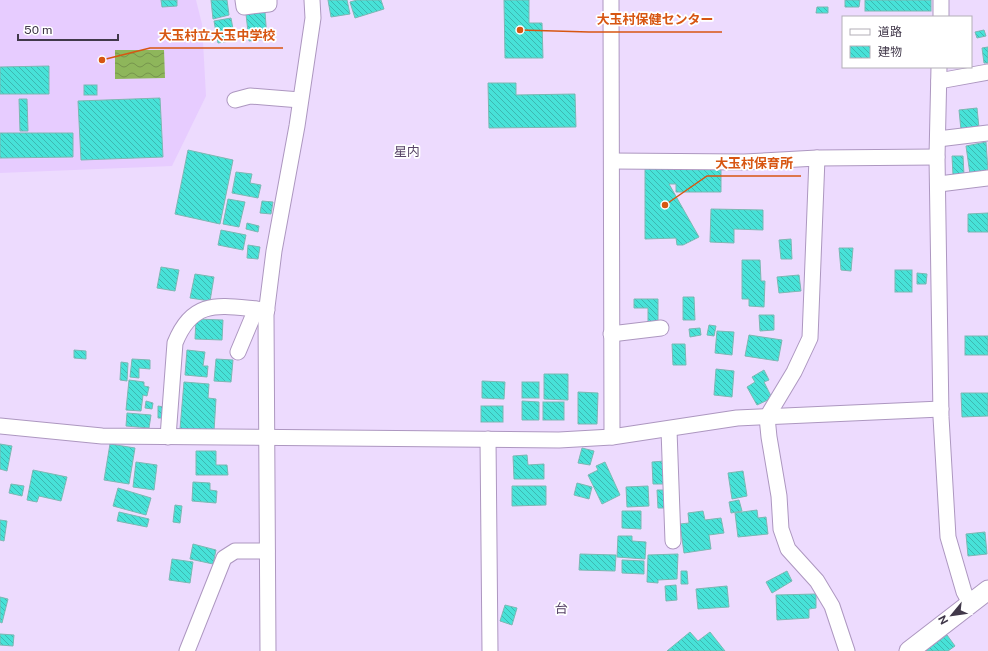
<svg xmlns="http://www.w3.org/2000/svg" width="988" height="651" font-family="'Public Sans','Noto Sans JP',sans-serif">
	<defs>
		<pattern id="water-waves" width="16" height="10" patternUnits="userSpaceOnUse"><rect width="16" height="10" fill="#8eb65b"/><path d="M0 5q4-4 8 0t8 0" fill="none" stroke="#76954d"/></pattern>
		<pattern id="building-back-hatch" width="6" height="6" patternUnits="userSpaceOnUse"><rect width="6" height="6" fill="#47e2d8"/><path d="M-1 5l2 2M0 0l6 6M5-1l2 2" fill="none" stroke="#3db8b1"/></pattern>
	</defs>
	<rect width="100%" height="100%" fill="#eddbfe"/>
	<path fill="#e7ccff" d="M0,0h196l6,24 4,72 -34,70 -172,7z"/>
	<path fill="url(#water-waves)" d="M115,50h49l1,28 -50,1z"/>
	<g fill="url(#building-back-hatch)" stroke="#7bb8b3">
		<path d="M161,0h16v6l-15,1z"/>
		<path d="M211,0h16l2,15 -16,4z"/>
		<path d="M328,0h19l3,14 -19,3z"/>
		<path d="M357,0h24l3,9 -29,9 -5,-16z"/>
		<path d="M504,0h25v23h13l1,35h-38z"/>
		<path d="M845,0h15l-1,7h-14z"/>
		<rect x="865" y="0" width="66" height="11"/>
		<path d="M817,7h11v6h-12z"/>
		<path d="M265,12l2,27 -18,2 -3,-27z"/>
		<path d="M231,18l4,22 -17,3 -4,-22z"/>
		<path d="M984,30l2,6 -9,2 -2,-6z"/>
		<path d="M988,47v16h-4l-2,-15z"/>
		<path d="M49,66v28h-49v-27z"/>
		<path d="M488,83h28v12l59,-1 1,33 -87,1z"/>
		<rect x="84" y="85" width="13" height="10"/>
		<path d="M160,98l3,59 -82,3 -3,-59z"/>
		<path d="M19,99h8l1,32h-8z"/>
		<path d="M977,108l2,20 -18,2 -2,-20z"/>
		<path d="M0,133h73v24l-73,1z"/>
		<path d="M986,142l2,29 -18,3 -4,-28z"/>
		<path d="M188,150l45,10 -13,64 -45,-10z"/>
		<path d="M952,156h11l1,19h-11z"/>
		<path d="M645,168h76v24h-45v-8h-7l30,53 -16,8h-6l-1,-7 -31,1z"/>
		<path d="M236,172l16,2 -2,9 11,2 -3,13 -26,-5z"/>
		<path d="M228,199l17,3 -6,25 -16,-3z"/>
		<path d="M262,201l11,1 -2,12 -11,-1z"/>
		<path d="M711,209l52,1v20l-29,-1v14l-24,-1z"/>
		<path d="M988,213v19h-20v-18z"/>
		<path d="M247,223l12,3 -1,6 -12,-3z"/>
		<path d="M221,230l25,5 -3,15 -25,-5z"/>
		<path d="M791,239l1,20h-11l-2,-19z"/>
		<path d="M248,245l12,2 -2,12 -11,-1z"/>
		<path d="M839,248h14l-2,23 -10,-1z"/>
		<path d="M742,260h18l1,21h4l-1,26 -15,-1v-7h-7z"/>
		<path d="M161,267l18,3 -4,21 -18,-3z"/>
		<rect x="895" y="270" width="17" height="22"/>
		<path d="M917,273l10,1 -1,10h-9z"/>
		<path d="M195,274l19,3 -4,24 -20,-3z"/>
		<path d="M799,275l2,16 -22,2 -2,-16z"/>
		<path d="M683,297h11l1,23h-12z"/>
		<path d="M634,299h24v25h-10v-16h-14z"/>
		<path d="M759,315h15v15l-14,1z"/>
		<path d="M196,319l27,1 -1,20 -27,-1z"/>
		<path d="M709,325l7,1 -2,10 -7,-1z"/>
		<path d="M700,328l1,7 -11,2 -1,-8z"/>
		<path d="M717,331l17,1 -2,23 -17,-2z"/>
		<path d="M749,335l33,5 -4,21 -33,-5z"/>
		<rect x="965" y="336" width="23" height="19"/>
		<path d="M672,344h13l1,21h-13z"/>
		<path d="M74,350l12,1v8l-12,-1z"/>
		<path d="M187,350l18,2 -2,14h5l-1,11 -22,-2z"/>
		<path d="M132,359l18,1v9l-11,-1v10l-9,-1z"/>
		<path d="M216,359l17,1 -2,22 -17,-1z"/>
		<path d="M121,362l7,1 -1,18 -7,-1z"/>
		<path d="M716,369l18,2 -2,26 -18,-2z"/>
		<path d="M764,370l5,10 -5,2 8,16 -15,7 -10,-18 8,-5 -3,-5z"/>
		<path d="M544,374h24v26l-24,-1z"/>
		<path d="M129,380l15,2v4l5,1 -2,9 -4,-1 -2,16 -15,-1z"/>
		<path d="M482,381l23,1 -1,17 -22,-1z"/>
		<path d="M184,382l25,2 -1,14 8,1 -2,32 -34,-2z"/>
		<rect x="522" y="382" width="17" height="16"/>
		<path d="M578,392l20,1 -1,31h-19z"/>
		<path d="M961,393h27v23l-26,1z"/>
		<path d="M146,401l7,2 -1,6 -7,-1z"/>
		<path d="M522,401l17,1v18h-17z"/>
		<rect x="543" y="402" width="21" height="18"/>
		<path d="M158,406l6,1 -1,11h-5z"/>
		<rect x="481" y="406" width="22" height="16"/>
		<path d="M127,413l24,2 -2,13 -23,-2z"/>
		<path d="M0,444l12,2 -5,25 -7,-2z"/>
		<path d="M110,444l25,4 -6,36 -25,-4z"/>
		<path d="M582,448l12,3 -4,14 -12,-2z"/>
		<path d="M196,451h20v14h11l1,10h-32z"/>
		<path d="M527,455l1,10 16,-1v15h-30l-1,-23z"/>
		<path d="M665,461l1,23h-13l-1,-22z"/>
		<path d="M136,462l21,3 -3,25 -21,-3z"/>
		<path d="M605,462l15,33 -18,9 -14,-29 10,-5 -2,-4z"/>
		<path d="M33,470l34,7 -6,24 -22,-5 -2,6 -10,-2z"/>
		<path d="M743,471l4,25 -15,3 -4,-26z"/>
		<path d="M193,482l17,1v7l7,1 -1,12 -24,-2z"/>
		<path d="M577,483l15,4 -3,12 -15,-4z"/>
		<path d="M11,484l13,2 -2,10 -13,-3z"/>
		<path d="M512,486h34v19l-34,1z"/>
		<path d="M648,486l1,20 -22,1 -1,-20z"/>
		<path d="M118,488l33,10 -5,17 -33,-9z"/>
		<path d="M657,490h10l1,18h-10z"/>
		<path d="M739,500l3,11 -11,2 -2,-11z"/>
		<path d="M175,505l7,1 -2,17 -7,-1z"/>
		<path d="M757,510l1,8 8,-1 2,17 -30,3 -3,-24z"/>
		<path d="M622,511h19v18l-19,-1z"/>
		<path d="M703,511l2,9 16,-2 3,15 -15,2 2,14 -27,4 -4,-29 9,-1 -1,-10z"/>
		<path d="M119,512l30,7 -2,8 -30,-6z"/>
		<path d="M0,520l7,1 -3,20 -4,-1z"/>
		<path d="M985,532l2,22 -19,2 -2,-22z"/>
		<path d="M618,536h14v5l14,1 -1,17 -28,-2z"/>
		<path d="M193,544l23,6 -3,14 -23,-5z"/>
		<path d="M580,554l36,1 -1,16 -36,-1z"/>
		<path d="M678,554l-1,25 -19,1v3l-11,-1 1,-27z"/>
		<path d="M172,559l21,3 -3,21 -21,-3z"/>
		<path d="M622,560l22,1v13l-22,-1z"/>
		<path d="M681,571h6l1,13h-7z"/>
		<path d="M787,571l5,10 -20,12 -6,-11z"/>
		<path d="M676,585l1,15 -11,1 -1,-15z"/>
		<path d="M727,586l2,21 -31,2 -2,-20z"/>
		<path d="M816,594v14l-7,1v9l-32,2 -1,-25z"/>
		<path d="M0,597l8,2 -6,24 -2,-1z"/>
		<path d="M505,605l12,3 -5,17 -12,-4z"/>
		<path d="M690,632l8,9 12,-9 15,19h-58z"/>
		<path d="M0,634l14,1 -1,11 -13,-1z"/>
		<path d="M947,635l8,11 -7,5h-23z"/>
	</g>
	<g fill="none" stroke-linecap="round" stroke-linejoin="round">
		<defs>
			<g id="minor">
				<path d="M243,0l1,7 25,-3v-4"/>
				<path d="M611,0l1,437"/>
				<path d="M941,17v-17"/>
				<path d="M939,67l-2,90 4,260 7,120 16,55 6,11"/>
				<path d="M939,81l49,-9"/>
				<path d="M235,100l15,-4 50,4"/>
				<path d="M938,139l50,-6"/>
				<path d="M817,158l-7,180 -16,34 -27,45 2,20 10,59 2,33 7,20 29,32 15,25 15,45"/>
				<path d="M612,161l132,1 73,-4 120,-1"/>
				<path d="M939,184l49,-6"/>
				<path d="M611,334l50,-6"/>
				<path d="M238,352l18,-43"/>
				<path d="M0,426l102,10 457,4 53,-3 125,-19 204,-9"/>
				<path d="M669,430l4,111"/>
				<path d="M168,437l7,-94c19,-48 49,-36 92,-33"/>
				<path d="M488,439l2,212"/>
				<path d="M187,651l37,-93 11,-7h32"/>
				<path d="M268,651l-2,-336 8,-64 23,-125 16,-108 -1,-18"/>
			</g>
			<path id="major" d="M909,651l79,-61"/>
		</defs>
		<use href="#minor" stroke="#ad97c0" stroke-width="17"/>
		<use href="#major" stroke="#ad97c0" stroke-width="21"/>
		<use href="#minor" stroke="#fff" stroke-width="15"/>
		<use href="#major" stroke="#fff" stroke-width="19"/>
	</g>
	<g text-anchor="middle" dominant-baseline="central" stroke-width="3.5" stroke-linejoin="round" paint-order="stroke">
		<g font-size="13" fill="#584468" stroke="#fff">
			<text x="407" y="151">星内</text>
			<text x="561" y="608">台</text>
		</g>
	</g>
	<path fill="none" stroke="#d75612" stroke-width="1.5" d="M520 30L589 32H722M102 60L150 48H283M665 205L707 176H801"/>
	<g fill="#d75612" stroke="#fff" stroke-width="1.5">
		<circle cx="520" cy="30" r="4"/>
		<circle cx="102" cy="60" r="4"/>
		<circle cx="665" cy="205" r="4"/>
	</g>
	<g font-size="13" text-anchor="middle" font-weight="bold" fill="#d75612" stroke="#fff" stroke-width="3.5" stroke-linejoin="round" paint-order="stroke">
		<text x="655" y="24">大玉村保健センター</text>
		<text x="217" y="40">大玉村立大玉中学校</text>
		<text x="754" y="168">大玉村保育所</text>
	</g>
	<rect x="842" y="16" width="130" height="52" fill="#ffffff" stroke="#b3afb7"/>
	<rect x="850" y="29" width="20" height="6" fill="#ffffff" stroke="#b3afb7"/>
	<text x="878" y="36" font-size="12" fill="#41384a">道路</text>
	<rect x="850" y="46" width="20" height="12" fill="url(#building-back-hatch)" stroke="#b3afb7"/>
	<text x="878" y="56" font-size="12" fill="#41384a">建物</text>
	<g transform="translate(952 615) rotate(241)" stroke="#ffffff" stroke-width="3" paint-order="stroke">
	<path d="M0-3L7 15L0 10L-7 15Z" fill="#41384a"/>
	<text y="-6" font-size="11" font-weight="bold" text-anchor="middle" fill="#41384a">N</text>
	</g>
	<path d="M18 34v6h100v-6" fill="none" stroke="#41384a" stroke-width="2"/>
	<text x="24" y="34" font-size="12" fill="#41384a" stroke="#ffffff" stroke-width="3" paint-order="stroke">50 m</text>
</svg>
